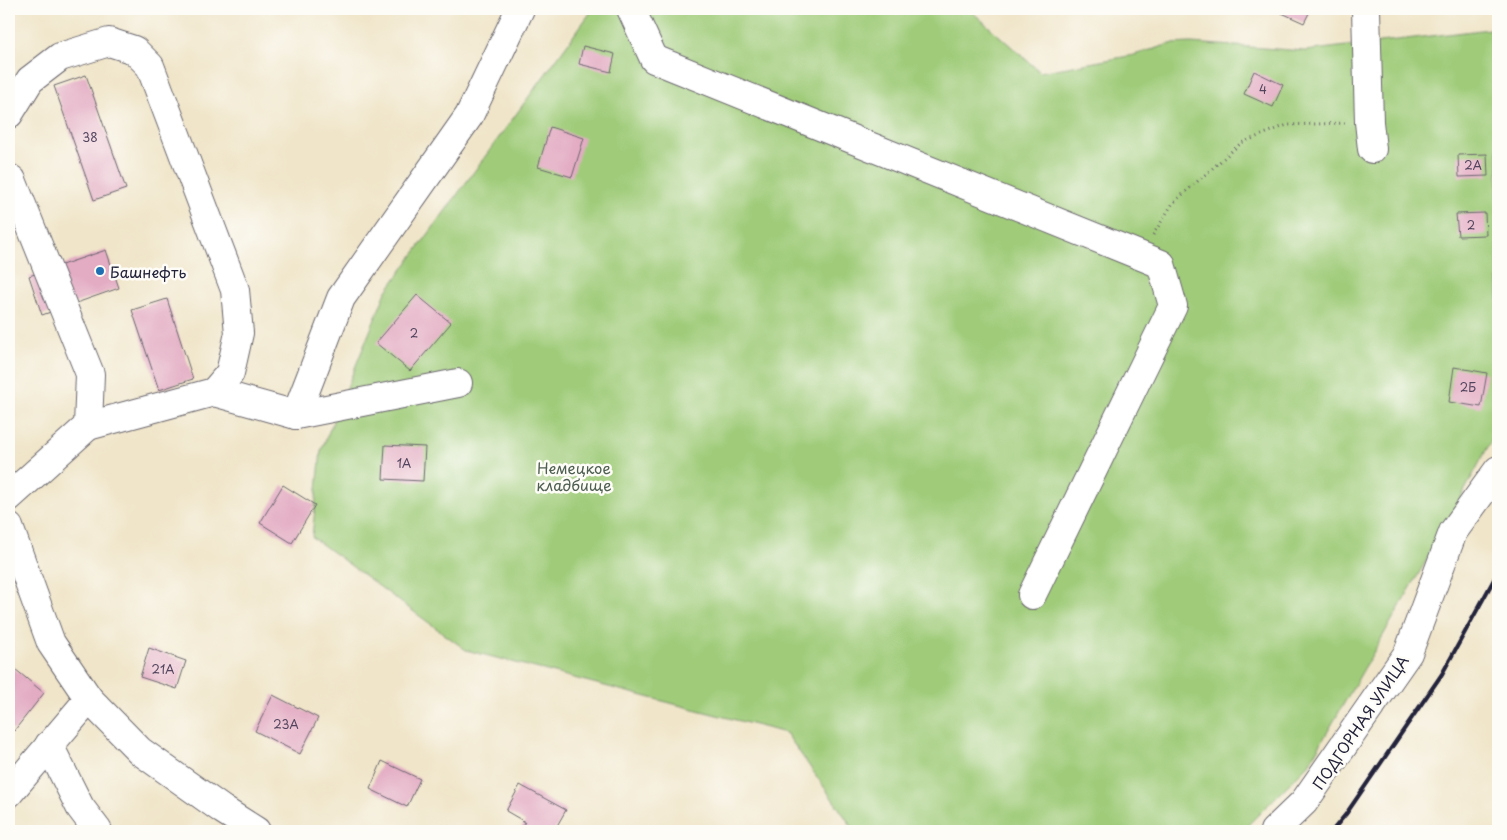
<svg xmlns="http://www.w3.org/2000/svg" width="1507" height="840" font-family="'Playpen Sans',sans-serif">
	<rect width="100%" height="100%" fill="#fdfcf7"/>
	<filter id="ink" filterUnits="userSpaceOnUse"><feTurbulence type="fractalNoise" baseFrequency=".02" numOctaves="2"/><feDisplacementMap in="SourceGraphic" scale="10" xChannelSelector="R" yChannelSelector="G"/><feConvolveMatrix kernelMatrix="1 2 1 2 8 2 1 2 1" color-interpolation-filters="sRGB"/></filter>
	<filter id="wash" filterUnits="userSpaceOnUse"><feTurbulence type="fractalNoise" baseFrequency=".0096" numOctaves="4" result="noise"/><feDisplacementMap in="SourceGraphic" scale="20" xChannelSelector="R" yChannelSelector="G"/><feGaussianBlur stdDeviation="1.12" result="paint"/><feColorMatrix in="noise" values="0 0 0 0 0 0 0 0 0 0 0 0 0 0 0 0 0 1.4 0 .05"/><feComposite in="paint" operator="in"/></filter>
	<g filter="url(#wash)">
		<rect width="100%" height="100%" fill="#f0e5c9"/>
		<path fill="#a0cc7a" stroke="#61775a" d="M593,9h376l71,63 94,-17 36,-11 21,-1 114,8 193,-23v400l-61,114 -128,222 -67,67h-387l-69,-98 -320,-83 -154,-113 9,-86 65,-159z"/>
		<g id="blocks">
			<g fill="#e3acc3">
				<path d="M1273,9h38l-7,14z"/>
				<path d="M583,46l32,8 -4,18 -32,-8z"/>
				<path d="M1254,71l29,14 -10,22 -29,-13z"/>
				<path d="M86,75l40,114 -32,11 -40,-114z"/>
				<path d="M550,127l34,11 -12,39 -34,-10z"/>
				<path d="M1487,154l1,22 -29,1 -1,-22z"/>
				<path d="M1485,213l1,22 -28,1 -2,-22z"/>
				<path d="M106,250l13,38 -77,27 -13,-39z"/>
				<path d="M417,295l34,28 -41,48 -34,-28z"/>
				<path d="M167,299l26,80 -34,11 -27,-80z"/>
				<path d="M1454,367l33,6 -6,34 -32,-5z"/>
				<path d="M385,445l40,2 -2,34 -40,-2z"/>
				<path d="M283,485l32,20 -23,38 -32,-20z"/>
				<path d="M149,648l37,13 -9,28 -37,-12z"/>
				<path d="M9,664l35,29 -30,38 -5,-4z"/>
				<path d="M273,695l45,23 -18,36 -45,-23z"/>
				<path d="M382,761l38,18 -13,28 -37,-18z"/>
				<path d="M520,785l46,25 -12,21h-28l-5,-3 4,-6 -19,-11z"/>
			</g>
		</g>
	</g>
	<g filter="url(#ink)">
		<use href="#blocks" fill-opacity="0" stroke="#6a666d" stroke-width="1"/>
		<g fill="none" stroke-linecap="round" stroke-linejoin="round">
			<defs>
				<g id="minor">
					<path d="M631,9l23,50 507,205 12,42 -141,289"/>
					<path d="M1366,9l3,113 3,27"/>
					<path d="M9,114l21,-34 30,-23 49,-15 25,8 16,16 85,224 4,43 -9,40 -16,19"/>
					<path d="M9,178l3,2 78,194 -2,52 -79,71"/>
					<path d="M296,415l162,-32"/>
					<path d="M88,426l126,-34 82,23 45,-117 128,-182 51,-107"/>
					<path d="M49,745l31,62 18,24"/>
					<path d="M9,793l80,-94"/>
					<path d="M1274,831l30,-29 104,-149 45,-121 45,-62"/>
				</g>
				<path id="major" d="M9,527l42,116 38,56 51,52 83,59 33,21"/>
			</defs>
			<use href="#minor" stroke="#6a666d" stroke-width="30"/>
			<use href="#major" stroke="#6a666d" stroke-width="30"/>
			<path stroke="#6a666d" stroke-width="3" stroke-dasharray="1 4" stroke-linecap="butt" d="M1153,235l20,-32 68,-60 46,-18 58,-2"/>
			<use href="#minor" stroke="#fff" stroke-width="28"/>
			<use href="#major" stroke="#fff" stroke-width="28"/>
			<path stroke="#22223b" stroke-width="4" d="M1332,831l14,-17 96,-140 56,-102"/>
		</g>
	</g>
	<circle fill="#1f6fb2" stroke="#fdfcf7" stroke-width="2" cx="100" cy="271" r="5"/>
	<g text-anchor="middle" dominant-baseline="central" stroke-width="5" stroke-linejoin="round" paint-order="stroke">
		<g font-size="12" fill="#52445d">
			<text x="1263" y="89">4</text>
			<text x="90" y="137">38</text>
			<text x="1473" y="165">2А</text>
			<text x="1471" y="225">2</text>
			<text x="414" y="333">2</text>
			<text x="1468" y="387">2Б</text>
			<text x="404" y="463">1А</text>
			<text x="163" y="669">21А</text>
			<text x="286" y="724">23А</text>
		</g>
		<g font-size="15" fill="#22223b" stroke="#fdfcf7" text-anchor="start">
			<text x="110" y="271">Башнефть</text>
		</g>
		<g font-size="15" fill="#4e5e51" stroke="#fdfcf7">
			<text x="574" y="467">Немецкое<tspan x="574" dy="17">кладбище</tspan></text>
		</g>
		<g font-size="15" fill="#22223b" stroke="#fdfcf7">
			<text transform="translate(1360 722) rotate(-56)">ПОДГОРНАЯ УЛИЦА</text>
		</g>
	</g>
	<rect width="1507" height="840" fill="none" stroke="#fdfcf7" stroke-width="30"/>
</svg>
